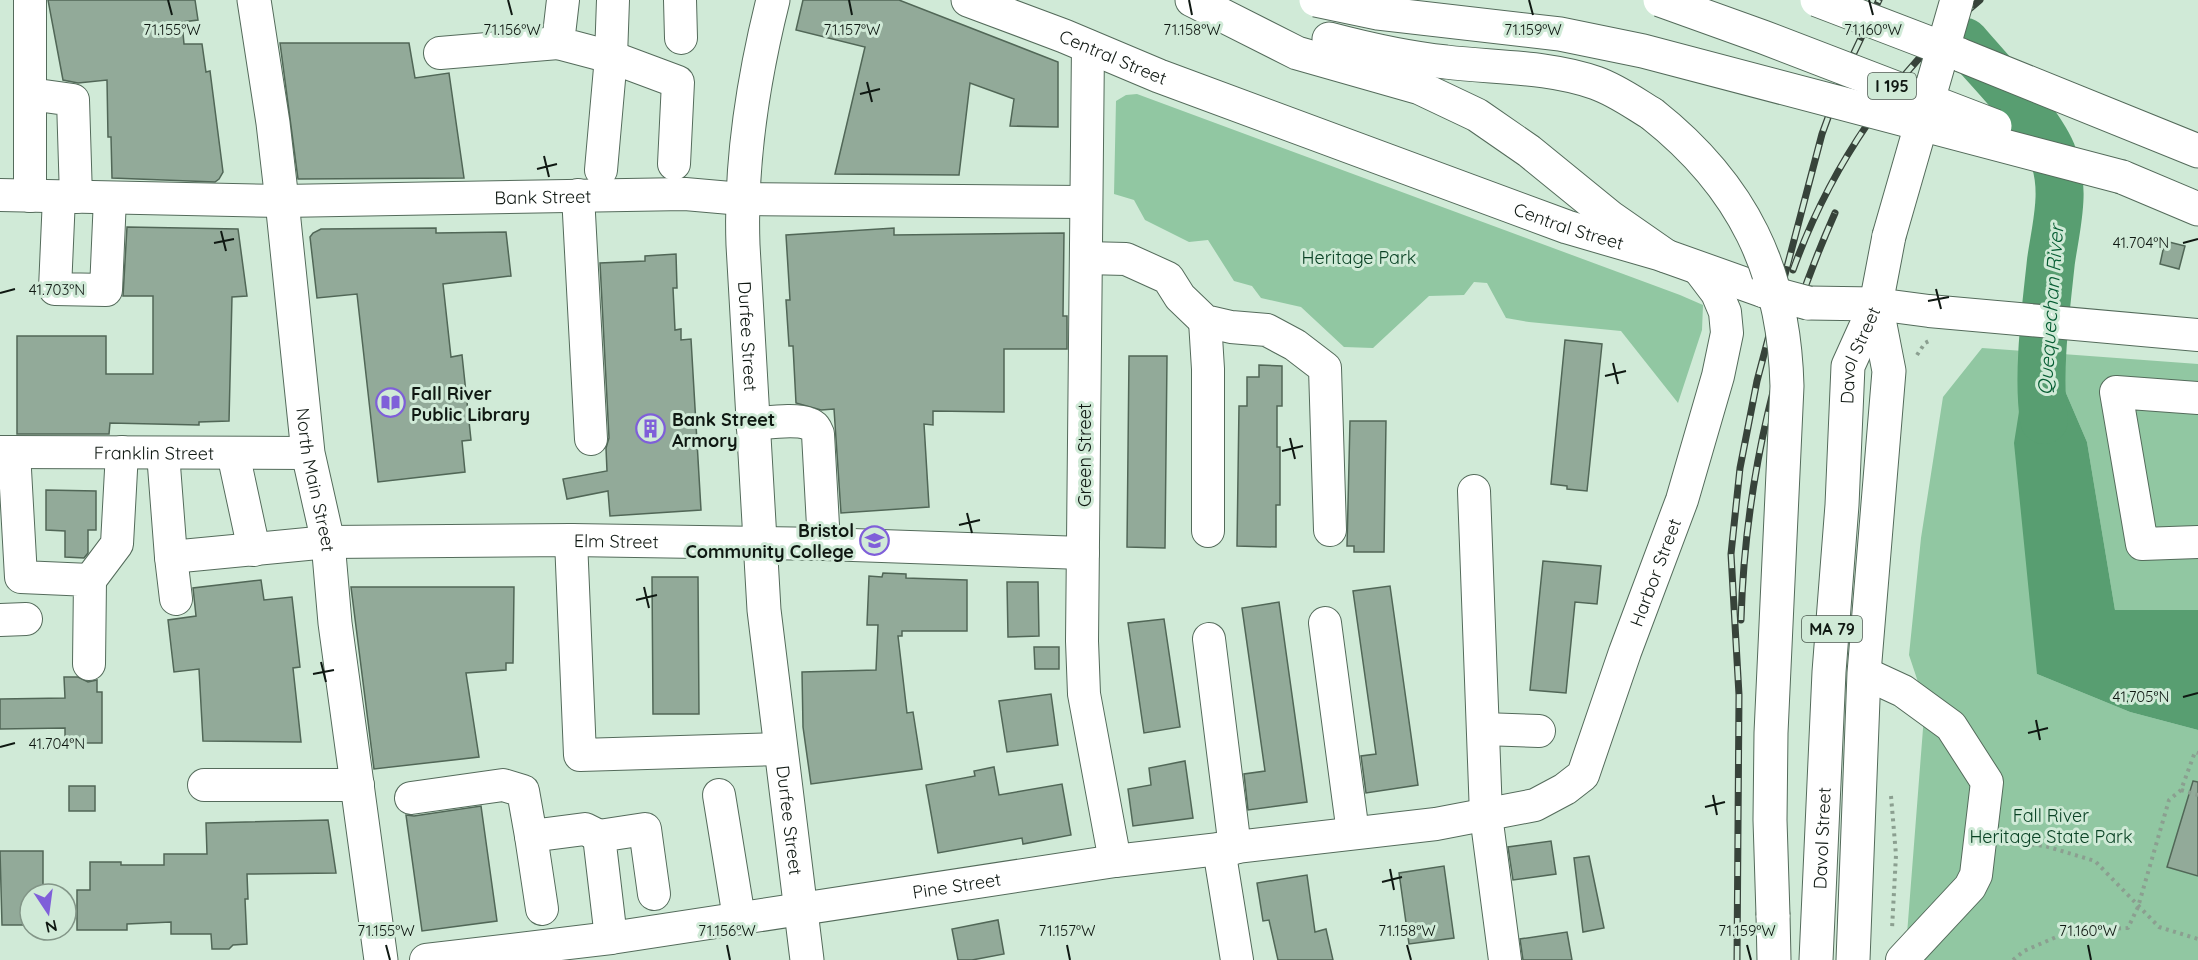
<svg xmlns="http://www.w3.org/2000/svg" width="2198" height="960" font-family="Quicksand,sans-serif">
	<rect width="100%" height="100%" fill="#d0ead7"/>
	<g fill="#91c7a2">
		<path d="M1137,94l543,201 23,10 -1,25 -24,73 -57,-72 -92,-9 -23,-4 -19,-35 -13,-1 -10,13 -35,1 -56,52 -29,-1 -43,-40 -40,-9 -9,-12 -18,-5 -26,-41 -19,2 -44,-22 -11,-20 -20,-6 2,-93 10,-6z"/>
		<path d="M1982,348l216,16v246l-4,1 -79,-1 -28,-168 -30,-70 -20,302 93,38 68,18v230h-293l20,-257 -16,-48 12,-117 22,-141z"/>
	</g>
	<path fill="#589e71" d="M2028,355l29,2v15l30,70 28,168h83v120l-68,-18 -93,-38 -23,-231z"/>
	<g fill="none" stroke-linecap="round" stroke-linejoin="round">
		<path stroke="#589e71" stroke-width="48" d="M1965,42c26,31 72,76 87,111 15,35 4,73 -1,108 -5,47 -14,113 -7,159"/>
	</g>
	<g fill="#92aa99" stroke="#516757" stroke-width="1.5">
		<path d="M48,0h147l3,20 -16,2 2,22h18l4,28 4,-1 13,101 -4,7 -4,3 -103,-4 -1,-41h-3l-1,-57 -29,3 -15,-3z"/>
		<path d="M803,0h96l159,62v65l-48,-1 4,-27 -44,-16 -11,92 -124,-1 30,-127 -69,-17z"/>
		<path d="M280,43h129l6,35 34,-5 15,105 -166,1z"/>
		<path d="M127,227l111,2 9,67 -15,1 -3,124 -30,1v3l-89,-2 -1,11h-92v-98h89v38h47v-78h-30z"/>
		<path d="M436,228v5l70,-1 5,44 -68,8 8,73 11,-2 9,85 -9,1 3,31 -87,10 -21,-188 -40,4 -7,-61 3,-4 8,-4z"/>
		<path d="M894,228v7l170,-2 -1,83h4v33h-63v63l-71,-1v14l-9,-1 5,83 -88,6 -7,-104 -13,1 -25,-7 -3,-57h-4l-3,-46h4l-4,-65z"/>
		<path d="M2165,241l20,5 -6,23 -19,-5z"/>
		<path d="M676,254l1,34h-4l2,42 6,-1v11l10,-1 10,171 -91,6 -2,-25 -41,8 -4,-20 44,-8 -1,-23 3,-10 -9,-175 45,-2v-5z"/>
		<path d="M1565,340l37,4 -15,147 -20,-2v-3l-16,-2z"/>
		<path d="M1129,356h38l-2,192 -38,-1z"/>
		<path d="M1259,365l23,1v40h-5v41h3v58h-4v42l-39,-1 2,-140h8v-29h12z"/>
		<path d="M1350,421h36l-2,131h-30v-6h-7z"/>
		<path d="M46,490l50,1v39h-8v23l-4,5 -19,-1v-26l-19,-1z"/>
		<path d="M1543,561l58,5 -4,38 -22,-2 -9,91 -36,-3z"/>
		<path d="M883,573l23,1v4l61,2v51h-65v5h-4l9,77 6,-1 9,57 -111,15 -8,-57 -1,-55 74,-2 2,-45h-11l2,-49 13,1z"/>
		<path d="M652,577h46l1,137h-46z"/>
		<path d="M261,580l3,20 28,-3 8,70 -7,1 8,74 -98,-1 -4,-72 -25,3 -6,-52 28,-4 -3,-28z"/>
		<path d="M1007,582h31l1,54 -31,1z"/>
		<path d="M1390,586l28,199 -52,8 -5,-37 15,-2 -23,-163z"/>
		<path d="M351,587h163l-1,76h-7v7l-40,3 13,84 -105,12z"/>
		<path d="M1279,602l28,200 -59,8 -4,-36 21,-3 -23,-163z"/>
		<path d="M1164,619l16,108 -36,6 -16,-110z"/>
		<path d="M1034,647h25v22h-24z"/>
		<path d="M64,677h14l10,5 9,-2v12h5v51h-37v-15l-65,1v-30l65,-1z"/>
		<path d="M1051,694l7,51 -51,7 -8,-51z"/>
		<path d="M1185,761l8,57 -60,8 -5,-37 23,-4 -2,-17z"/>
		<path d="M994,767l5,28 63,-11 9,51 -48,9 -1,-6 -84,15 -12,-68 49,-9 -1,-5z"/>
		<path d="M2193,781l5,1v94l-31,-9z"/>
		<rect x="69" y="786" width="26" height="25"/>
		<path d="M481,806l16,115 -75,10 -16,-116 8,1z"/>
		<path d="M328,820l8,53 -89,1 1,25h-3l2,45 -14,1 -4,4h-17l-1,-15h-40v-12l-44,2v6h-50v-40h13v-28h31v3h43v-11h43l-1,-31z"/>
		<path d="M1551,841l5,33 -43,6 -5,-33z"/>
		<path d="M0,851h43v43h-13v31h-28z"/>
		<path d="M1589,856l15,72 -21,4 -9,-74z"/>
		<path d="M1444,866l10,72 -45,6 -10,-71z"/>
		<path d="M1307,875l8,57 11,-3 7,31h-55l-9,-40 -6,1 -6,-38z"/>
		<path d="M998,920l6,34 -32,6h-14l-6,-31z"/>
		<path d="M1567,932l5,28h-49l-3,-21z"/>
	</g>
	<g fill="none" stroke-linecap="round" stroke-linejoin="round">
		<defs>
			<g id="minor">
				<path d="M563,0l-5,43 53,14 67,25 -4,82"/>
				<path d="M680,0l1,38"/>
				<path d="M1088,46l-6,595 2,53 31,167"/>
				<path d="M440,53l118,-10"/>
				<path d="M30,94l43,6 3,97"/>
				<path d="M601,170l10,-113 2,-57"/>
				<path id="s1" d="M0,195l282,6 403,-7 57,5 344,3"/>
				<path d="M578,195l13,244"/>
				<path d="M30,196v-196"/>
				<path d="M59,197l-4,92 51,1 4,-92"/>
				<path d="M1086,258l40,1 42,19 12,19 25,24 26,6 36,3 28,15 30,23 5,162"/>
				<path d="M1876,304l53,7 269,24"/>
				<path d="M1205,321l3,48v162"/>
				<path d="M2198,398l-82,-6 26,152 56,-2"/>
				<path d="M752,424c15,-1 43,-6 57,0 6,2 7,5 9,10l6,110"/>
				<path id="s2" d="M0,452l308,1"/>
				<path d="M14,452l7,125 69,3 -1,84"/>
				<path d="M163,453l8,104 5,42"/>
				<path d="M233,453l21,97"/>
				<path d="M1474,491l12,324 19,145"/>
				<path d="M571,540l9,215 200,-6"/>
				<path id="s3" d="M171,557l157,-15 243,-2 253,4 259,9"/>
				<path d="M90,580l27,-36 5,-92"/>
				<path d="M0,620l26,-1"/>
				<path d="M1325,623l28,210"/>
				<path d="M1209,639l26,209"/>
				<path d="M1864,673l39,18 48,35 36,56 -11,93 -6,12 -68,73"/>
				<path d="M1483,729l56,2"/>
				<path d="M204,785h154"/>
				<path d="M719,795l20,123"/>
				<path d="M411,798l92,-13 20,6 8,45 54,-7 14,7"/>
				<path d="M531,836l11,73"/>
				<path d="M1219,849l18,111"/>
				<path d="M611,938l-12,-102 46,-7 9,65"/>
				<path id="s4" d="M426,960l185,-22 504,-77 321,-37 99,-19 30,-16 18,-14 42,-123 57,-152 36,-124 9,-43 -2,-21 -8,-19 -19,-25"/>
			</g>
			<g id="major">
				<path id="s5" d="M254,0l19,123 9,78 26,252 20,89 7,81 46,337"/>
				<path id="s6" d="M773,0c-20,80 -33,162 -30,245l21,365 43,350"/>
				<path id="s7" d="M968,0l96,36 95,40 408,151 93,27 104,37"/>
				<path d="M1808,303l68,1"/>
			</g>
			<g id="highway">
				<path d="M1192,0l105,53 123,35 57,27 52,36 81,66 56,39"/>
				<path d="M1329,39c38,10 77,19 117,23 49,6 102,4 150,21 20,7 38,20 56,31"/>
				<path d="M1958,54l240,97"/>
				<path d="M2122,177l76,32"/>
				<path d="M1773,915l1,45"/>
				<path id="s8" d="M1816,960l13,-288 13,-167 6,-139 28,-62 13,-68"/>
				<path d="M1853,960l11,-287 25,-302 -13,-67"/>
			</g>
		</defs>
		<use href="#minor" stroke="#546b5b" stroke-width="34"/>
		<use href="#major" stroke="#546b5b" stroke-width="35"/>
		<use href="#highway" stroke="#546b5b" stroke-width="35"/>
		<g stroke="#8b9f90" stroke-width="4" stroke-dasharray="3 4.5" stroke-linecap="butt">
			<path d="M1917,355l8,-12 4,-2"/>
			<path d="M2181,790l17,5"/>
			<path d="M1891,796l5,59 -4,74"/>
			<path d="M2009,842l36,4 50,15 64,66 39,12"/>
			<path d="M2013,960l11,-9 46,-20 58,-3 10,-21 31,-107 12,-10 14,-38 3,1"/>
		</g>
		<use href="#minor" stroke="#fff" stroke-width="32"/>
		<use href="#major" stroke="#fff" stroke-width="33"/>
		<use href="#highway" stroke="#fff" stroke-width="33"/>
		<defs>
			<g id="rail">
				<path d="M1793,270c37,-103 102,-200 187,-270"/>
				<path d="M1741,620c4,-140 37,-279 94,-407"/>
				<path d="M1737,960l2,-265 -8,-141 9,-86 17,-87 65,-247 22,-60 35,-74"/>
			</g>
		</defs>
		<use href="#rail" stroke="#37433a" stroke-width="7"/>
		<use href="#rail" stroke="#d0ead7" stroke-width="4.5" stroke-dasharray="14" stroke-linecap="butt"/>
		<defs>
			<path id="major-bridge" d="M1764,291l44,12"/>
			<g id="highway-bridge">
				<path d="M1316,0l62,13 182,21 83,17 479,126"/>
				<path d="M1660,0l103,37 232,89"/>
				<path d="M1817,0l141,54"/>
				<path d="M1652,114c91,72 132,157 135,272l-16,347 -1,87 3,95"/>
				<path d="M1889,236l68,-236"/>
			</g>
		</defs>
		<use href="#major-bridge" stroke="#546b5b" stroke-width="35" stroke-linecap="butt"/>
		<use href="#highway-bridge" stroke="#546b5b" stroke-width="35" stroke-linecap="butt"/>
		<use href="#major-bridge" stroke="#fff" stroke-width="33"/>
		<use href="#highway-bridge" stroke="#fff" stroke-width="33"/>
	</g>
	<path fill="none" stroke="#0f1812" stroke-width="2" d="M168,0l4,15M508,0l4,15M849,0l3,15M1189,0l3,15M1529,0l4,15M1869,0l4,15M867,82l5,20M860,94l20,-5M544,156l5,21M537,169l20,-5M221,231l5,20M214,243l20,-4M2183,243l15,-4M1936,289l5,20M0,293l15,-4M1928,301l21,-4M1613,363l5,21M1605,376l21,-5M1290,438l5,21M1282,451l21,-5M967,513l5,20M959,525l21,-5M644,587l5,21M636,600l21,-5M321,662l5,20M313,674l21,-4M2183,697l15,-4M2036,720l4,20M2028,733l20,-5M0,747l15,-4M1713,795l4,20M1705,807l20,-5M1390,869l4,21M1382,882l20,-5M386,945l4,15M727,945l3,15M1067,945l3,15M1407,945l4,15M1747,945l4,15M2088,945l3,15"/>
	<defs>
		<symbol id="library-ring" viewBox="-11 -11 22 22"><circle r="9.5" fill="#d0ead7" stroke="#7f5fd9" stroke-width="1.5"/><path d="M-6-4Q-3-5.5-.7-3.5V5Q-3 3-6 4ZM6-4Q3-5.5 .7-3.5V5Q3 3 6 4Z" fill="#7f5fd9"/></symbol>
		<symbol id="building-ring" viewBox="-11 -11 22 22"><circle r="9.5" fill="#d0ead7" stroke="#7f5fd9" stroke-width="1.5"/><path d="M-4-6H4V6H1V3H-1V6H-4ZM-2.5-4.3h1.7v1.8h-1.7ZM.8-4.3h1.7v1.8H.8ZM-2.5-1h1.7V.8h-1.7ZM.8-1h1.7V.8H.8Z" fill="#7f5fd9"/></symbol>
		<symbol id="school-ring" viewBox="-11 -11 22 22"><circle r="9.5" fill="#d0ead7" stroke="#7f5fd9" stroke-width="1.5"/><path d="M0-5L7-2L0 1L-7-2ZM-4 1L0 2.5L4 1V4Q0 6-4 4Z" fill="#7f5fd9"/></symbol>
	</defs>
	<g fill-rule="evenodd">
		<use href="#library-ring" x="374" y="386" width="33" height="33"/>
		<use href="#building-ring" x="634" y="412" width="33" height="33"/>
		<use href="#school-ring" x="858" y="524" width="33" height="33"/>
	</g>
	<g text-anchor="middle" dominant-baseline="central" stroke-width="6" stroke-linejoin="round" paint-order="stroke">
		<g fill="#d0ead7" stroke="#49574d" stroke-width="1.5">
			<rect x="1868" y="73" width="48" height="26" rx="4.5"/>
			<rect x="1802" y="616" width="60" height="26" rx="4.5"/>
		</g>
		<g font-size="16" font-weight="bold" fill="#0f1812">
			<text x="1892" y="86">I 195</text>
			<text x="1832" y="629">MA 79</text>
		</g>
		<g font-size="18" fill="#0f1812" stroke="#d0ead7">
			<text stroke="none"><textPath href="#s7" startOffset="156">Central Street</textPath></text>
			<text stroke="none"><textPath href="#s1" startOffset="543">Bank Street</textPath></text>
			<text stroke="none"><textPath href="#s7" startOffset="642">Central Street</textPath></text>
			<text stroke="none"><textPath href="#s6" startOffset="339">Durfee Street</textPath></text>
			<text stroke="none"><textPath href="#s8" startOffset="608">Davol Street</textPath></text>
			<text stroke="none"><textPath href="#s2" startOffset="154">Franklin Street</textPath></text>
			<text transform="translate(1084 455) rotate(-90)">Green Street</text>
			<text stroke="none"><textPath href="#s5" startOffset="484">North Main Street</textPath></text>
			<text stroke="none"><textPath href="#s3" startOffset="446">Elm Street</textPath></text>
			<text stroke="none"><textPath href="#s4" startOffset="1392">Harbor Street</textPath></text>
			<text stroke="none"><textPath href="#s6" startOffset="825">Durfee Street</textPath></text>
			<text stroke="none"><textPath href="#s8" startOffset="122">Davol Street</textPath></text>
			<text stroke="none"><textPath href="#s4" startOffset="536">Pine Street</textPath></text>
		</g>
		<g font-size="18" fill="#094224" stroke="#d0ead7">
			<text x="1359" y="257">Heritage Park</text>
			<text x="2051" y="815">Fall River<tspan x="2051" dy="21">Heritage State Park</tspan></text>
		</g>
		<g font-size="18" font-weight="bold" fill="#0f1812" stroke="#d0ead7" text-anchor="start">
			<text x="411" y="393">Fall River<tspan x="411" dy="21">Public Library</tspan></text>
			<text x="672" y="419">Bank Street<tspan x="672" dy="21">Armory</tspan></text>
			<text x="854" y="530" text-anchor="end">Bristol<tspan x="854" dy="21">Community College</tspan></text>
		</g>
		<g font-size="20" font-style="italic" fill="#065d33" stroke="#d0ead7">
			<text transform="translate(2050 310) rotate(-86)">Quequechan River</text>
		</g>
	</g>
	<g font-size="15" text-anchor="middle" fill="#0f1812" stroke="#d0ead7" stroke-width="6" stroke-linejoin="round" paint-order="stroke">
		<text x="172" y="35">71.155°W</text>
		<text x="512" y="35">71.156°W</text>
		<text x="852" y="35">71.157°W</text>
		<text x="1192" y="35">71.158°W</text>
		<text x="1533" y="35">71.159°W</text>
		<text x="1873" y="35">71.160°W</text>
		<text x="2141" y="248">41.704°N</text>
		<text x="57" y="295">41.703°N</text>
		<text x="2141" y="702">41.705°N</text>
		<text x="57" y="749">41.704°N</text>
		<text x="386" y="936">71.155°W</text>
		<text x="727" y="936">71.156°W</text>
		<text x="1067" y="936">71.157°W</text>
		<text x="1407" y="936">71.158°W</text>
		<text x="1747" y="936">71.159°W</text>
		<text x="2088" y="936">71.160°W</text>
	</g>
	<g transform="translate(48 912) rotate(167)"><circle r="28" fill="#d0ead7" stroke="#839688" stroke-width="1.5"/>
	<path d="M0-4.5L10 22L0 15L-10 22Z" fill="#7f5fd9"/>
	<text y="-9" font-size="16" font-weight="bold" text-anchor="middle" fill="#0f1812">N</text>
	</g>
</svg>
